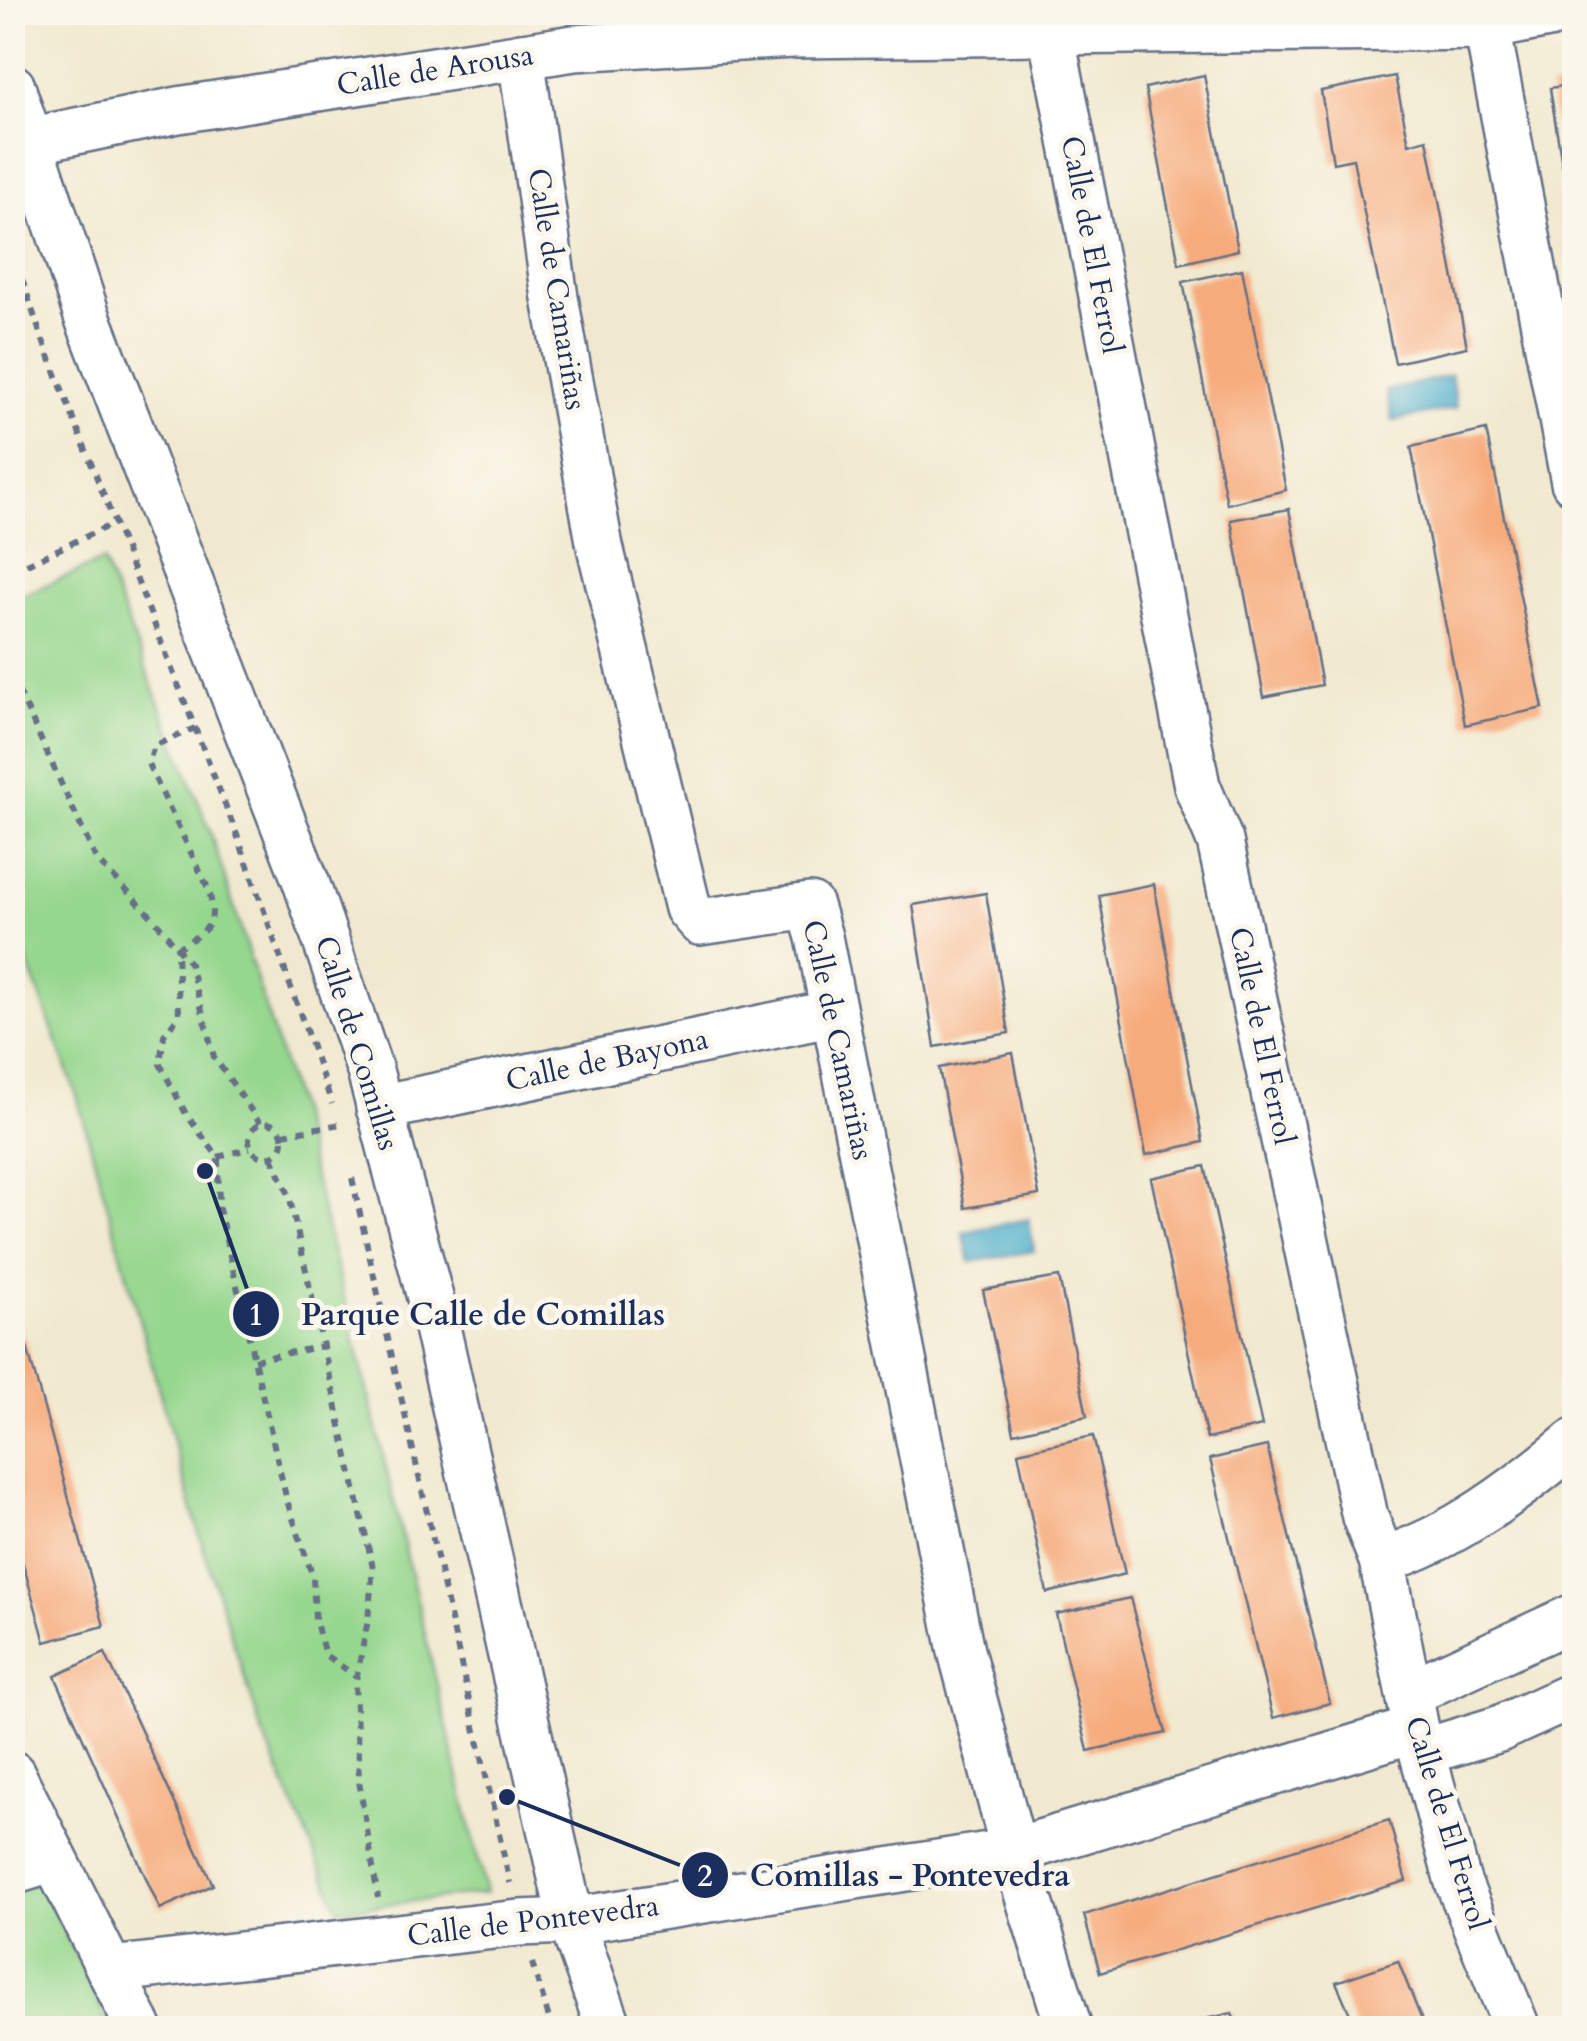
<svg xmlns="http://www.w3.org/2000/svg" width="1587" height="2041" font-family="Cardo,serif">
	<rect width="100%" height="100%" fill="#fbf7ec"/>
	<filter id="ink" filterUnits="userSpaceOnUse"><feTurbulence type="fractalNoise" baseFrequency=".01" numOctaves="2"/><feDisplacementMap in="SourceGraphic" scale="20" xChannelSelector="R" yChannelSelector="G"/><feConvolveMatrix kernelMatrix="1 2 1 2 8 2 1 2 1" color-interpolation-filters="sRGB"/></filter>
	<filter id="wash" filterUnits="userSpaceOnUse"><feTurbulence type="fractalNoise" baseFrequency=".0048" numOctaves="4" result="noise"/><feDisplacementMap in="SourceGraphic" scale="40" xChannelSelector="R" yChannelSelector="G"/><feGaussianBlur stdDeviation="2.25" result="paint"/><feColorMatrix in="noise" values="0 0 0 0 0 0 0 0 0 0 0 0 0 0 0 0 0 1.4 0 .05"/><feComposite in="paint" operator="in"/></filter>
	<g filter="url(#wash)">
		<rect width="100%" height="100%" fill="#f1e9cf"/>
		<g fill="#96d78e" stroke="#588376" stroke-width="2.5">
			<path d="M103,561l107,270 85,271 83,332 108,459 -147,17 -77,-179 -59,-183 -127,-455 -63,-170v-324z"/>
			<path d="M40,1881l71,147h-98v-140z"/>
		</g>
		<g fill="#4aadca" stroke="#326e94" stroke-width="2.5">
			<path d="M1451,375l5,33 -63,13 -7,-30z"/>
			<path d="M1029,1219l5,32 -64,11 -7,-30z"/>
		</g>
		<g id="blocks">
			<g fill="#f6ab7c">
				<path d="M1204,75l34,175 -59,14 -34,-176z"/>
				<path d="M1395,76l14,68 18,-5 40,208 -72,16 -42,-204 -20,4 -12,-72z"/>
				<path d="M1574,84v79l-12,2 -12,-77z"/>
				<path d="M1242,269l44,221 -59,14 -44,-222z"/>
				<path d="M1486,430l57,278 -78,17 -54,-278z"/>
				<path d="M1289,509l33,176 -58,12 -33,-177z"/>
				<path d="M1154,884l49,258 -57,13 -47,-260z"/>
				<path d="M986,893l23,140 -74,14 -22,-142z"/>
				<path d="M1013,1053l26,142 -74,13 -26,-140z"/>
				<path d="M1205,1166l57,260 -55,13 -56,-261z"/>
				<path d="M1059,1277l28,139 -73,17 -31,-143z"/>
				<path d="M24,1336l80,290 -59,16 -33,-118v-185z"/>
				<path d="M1093,1436l32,138 -78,19 -29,-141z"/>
				<path d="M1267,1446l63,257 -57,15 -63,-259z"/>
				<path d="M1130,1598l36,135 -78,18 -32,-137z"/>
				<path d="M105,1653l108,232 -53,24 -105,-233z"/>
				<path d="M1389,1820l17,61 -306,92 -16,-58z"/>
				<path d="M1398,1961l27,67h-69l-20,-46z"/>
				<path d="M1232,2013l5,15h-67v-1z"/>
			</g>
		</g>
	</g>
	<g filter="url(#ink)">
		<use href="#blocks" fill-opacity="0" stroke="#667086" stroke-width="2.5"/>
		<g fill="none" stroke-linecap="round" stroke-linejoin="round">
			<defs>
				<g id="street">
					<path d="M1487,27l87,455"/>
					<path d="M1051,32l146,754 23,55 145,676 17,43 34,169 42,153 59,146"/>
					<path d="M521,56l34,242 45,249 88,361 12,14 110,-16 9,31 142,714 53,200 55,177"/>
					<path d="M12,87l75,229 219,566 64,189 61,230 140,620 38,107"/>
					<path d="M28,141l150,-31 396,-62 219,-13 694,-8 77,-15"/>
					<path d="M379,1108l455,-95"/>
					<path d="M1382,1560c71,-21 137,-72 192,-118"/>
					<path d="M1409,1693l165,-76"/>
					<path d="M1423,1752l76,-23 75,-34"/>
					<path d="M12,1774l127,254"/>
					<path d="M12,1872l42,-13"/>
					<path d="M110,1970l409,-47 52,-2 443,-70 402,-122"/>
				</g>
			</defs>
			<use href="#street" stroke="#667086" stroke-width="50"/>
			<g stroke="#667086" stroke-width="6" stroke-dasharray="8 8" stroke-linecap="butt">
				<path d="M12,249l28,84 199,507 93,264"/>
				<path d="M12,571l105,-49"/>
				<path d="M12,677l84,182 58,60 36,45 24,93 46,66"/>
				<path d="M195,728l-41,18 -6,18 61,126c9,38 -2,40 -32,58l2,67 -15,20 -4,29 26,50 32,43 1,52 68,292 26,76 2,42 10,36 31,21"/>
				<circle cx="266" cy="1140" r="17"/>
				<path d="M283,1134l58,-10"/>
				<path d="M218,1157l32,-9"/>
				<path d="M272,1157l17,38 84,373 -5,52 -13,65 4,96 19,117"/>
				<path d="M352,1178l158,705"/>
				<path d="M254,1360l69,-14"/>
				<path d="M532,1963l20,65"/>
			</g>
			<use href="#street" stroke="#fff" stroke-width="45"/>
		</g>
	</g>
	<g text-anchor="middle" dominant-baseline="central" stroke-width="10" stroke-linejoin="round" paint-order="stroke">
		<g font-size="30" fill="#1b2f5e" stroke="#fbf7ec">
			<text transform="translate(435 70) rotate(-9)">Calle de Arousa</text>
			<text transform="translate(1092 245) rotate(79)">Calle de El Ferrol</text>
			<text transform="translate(557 289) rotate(81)">Calle de Camariñas</text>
			<text transform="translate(1262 1036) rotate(78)">Calle de El Ferrol</text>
			<text transform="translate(838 1040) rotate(78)">Calle de Camariñas</text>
			<text transform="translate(357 1043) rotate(73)">Calle de Comillas</text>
			<text transform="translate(607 1060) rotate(-12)">Calle de Bayona</text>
			<text transform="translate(1447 1823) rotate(73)">Calle de El Ferrol</text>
			<text transform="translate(533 1921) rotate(-7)">Calle de Pontevedra</text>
		</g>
	</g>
	<path fill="none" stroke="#1b2f5e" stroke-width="4" d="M205 1171L256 1314M507 1797L705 1875"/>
	<g fill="#1b2f5e" stroke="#fbf7ec" stroke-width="4">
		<circle cx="205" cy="1171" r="10"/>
		<circle cx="507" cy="1797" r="10"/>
		<circle cx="256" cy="1314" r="25"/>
		<circle cx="705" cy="1875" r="25"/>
	</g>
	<g font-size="30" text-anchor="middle" font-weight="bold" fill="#fff">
		<text x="256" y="1325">1</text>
		<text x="705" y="1886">2</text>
	</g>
	<g font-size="32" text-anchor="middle" font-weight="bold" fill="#1b2f5e" stroke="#fbf7ec" stroke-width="10" stroke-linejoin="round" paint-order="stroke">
		<text x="483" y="1325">Parque Calle de Comillas</text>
		<text x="910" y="1886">Comillas - Pontevedra</text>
	</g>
	<rect width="1587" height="2041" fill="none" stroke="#fbf7ec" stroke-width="50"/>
</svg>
